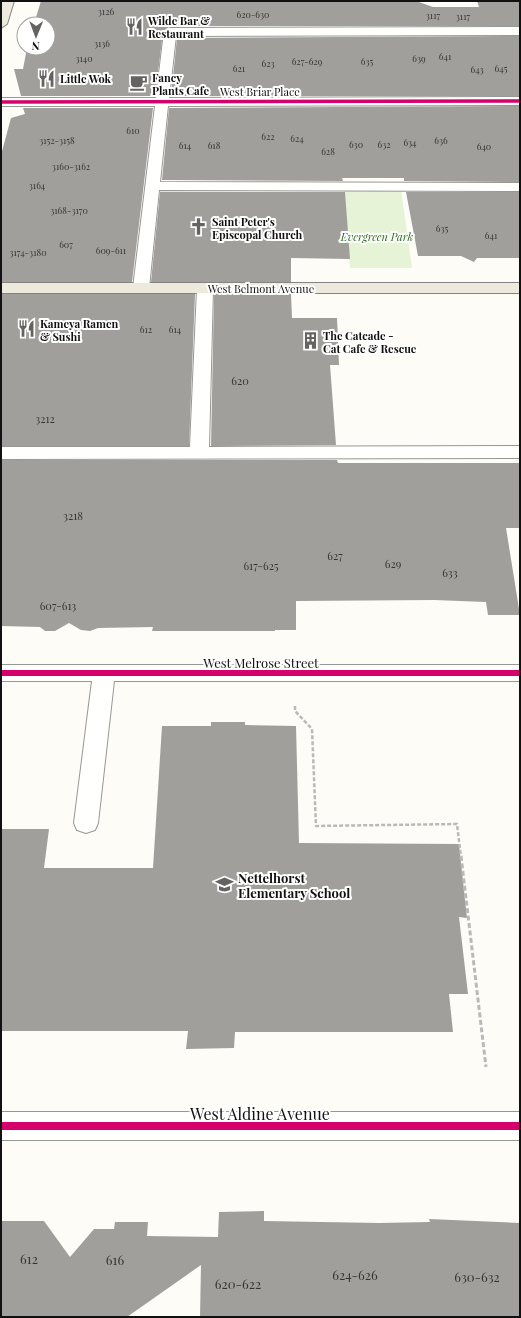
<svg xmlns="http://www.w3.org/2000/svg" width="521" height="1318" font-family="'Playfair Display',serif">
	<rect width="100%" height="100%" fill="#fdfcf7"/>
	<path fill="#e7f3d7" d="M344,189h57l11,79h-62z"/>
	<g fill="#a19f9c">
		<path d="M41,1h375l17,6h46l-2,-6h43v25h-350l-7,6 -8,64h-134l-7,-27h9l4,-21h21v-24h-14z"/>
		<path d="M520,36v60h-349l6,-58z"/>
		<path d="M520,106v76l-116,-1v-3h-62l1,3 -181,-1 7,-72z"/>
		<path d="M23,108h130l-21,174h-131v-127l10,-37 14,-4z"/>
		<path d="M160,192h185l5,67 -59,-1v24h-140z"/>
		<path d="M406,192h114v66h-43l-3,4 -13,-6h-43z"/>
		<path d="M1,294h194l-6,152h-188z"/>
		<path d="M214,294h77l1,24h45l2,47h-9l6,80 -125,1z"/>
		<path d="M1,460h336l1,3h182v65h-14l14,87h-32l-2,-13 -52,-2 -138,1v29h-21v1h-123l1,-4 -55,1 -8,3 -9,-1 -12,-7 -14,8h-10l-5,-4 -39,-1z"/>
		<path d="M211,722h34v3l51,1 3,117 160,1 8,74 -8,-1 9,77h-19l4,38h-218l-1,16 -48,1 2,-18h-187v-202h48l-5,39h109l9,-142h49z"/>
		<path d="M264,1211v10l115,2 51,-1 -1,-3 91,4v94h-320l1,-52 -74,52h-126v-96h43l26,36 24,-28h20l1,-7h33l-1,14 71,1 1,-25z"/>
	</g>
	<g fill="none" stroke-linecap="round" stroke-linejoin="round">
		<defs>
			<g id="minor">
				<path d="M520,27v8l-344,1 -7,62 351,-1v8l-352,1 -8,76 360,1v8l-361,-1 -10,98 -2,3 -6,2 -6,-2 -2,-3 22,-182h-154v-8h155l8,-66 6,-4z"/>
				<path d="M205,283l6,2 2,3 -4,159 311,-1v12l-519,1v-12h189l7,-159 2,-3z"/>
				<path d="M1,665h519v16h-406l-16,142 -3,7 -9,3 -9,-3 -3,-7 18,-142h-91z"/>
				<rect x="1" y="1112" width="519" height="28"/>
			</g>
			<g id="major">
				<path d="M2,1h12l-7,23 -6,4z"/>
				<rect x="1" y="283" width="519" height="10"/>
			</g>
		</defs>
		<use href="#minor" stroke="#979795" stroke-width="2"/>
		<use href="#major" stroke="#858482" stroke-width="2"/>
		<path stroke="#b9b9b8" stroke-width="2.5" stroke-dasharray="4 2" stroke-linecap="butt" d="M295,706v5l17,18 4,97 141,-2 4,33"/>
		<path stroke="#b9b9b8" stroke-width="3" stroke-dasharray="5 2.5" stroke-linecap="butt" d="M461,856l25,211"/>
		<use href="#minor" fill="#fffffe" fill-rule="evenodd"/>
		<use href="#major" fill="#ede9dc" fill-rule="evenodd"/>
		<defs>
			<path id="cycleway-far2" d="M1,102l519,-1"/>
			<path id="cycleway-far1" d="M1,673h519"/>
			<path id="cycleway" d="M1,1126h519"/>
		</defs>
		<use href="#cycleway-far2" stroke="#fff" stroke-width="5"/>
		<use href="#cycleway-far1" stroke="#fff" stroke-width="8"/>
		<use href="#cycleway" stroke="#fff" stroke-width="10"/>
		<use href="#cycleway-far2" stroke="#d6006c" stroke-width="3.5"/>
		<use href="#cycleway-far1" stroke="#d6006c" stroke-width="6"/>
		<use href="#cycleway" stroke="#d6006c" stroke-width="8"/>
	</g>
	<defs>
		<symbol id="restaurant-bare" viewBox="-9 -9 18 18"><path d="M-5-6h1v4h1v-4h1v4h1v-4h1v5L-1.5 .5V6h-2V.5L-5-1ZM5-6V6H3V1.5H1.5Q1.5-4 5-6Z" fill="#646362" stroke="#fff" stroke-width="2.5" paint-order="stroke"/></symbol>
		<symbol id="cafe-bare" viewBox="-9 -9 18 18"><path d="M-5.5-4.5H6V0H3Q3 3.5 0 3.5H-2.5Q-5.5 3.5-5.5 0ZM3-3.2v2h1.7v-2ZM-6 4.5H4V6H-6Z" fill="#646362" stroke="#fff" stroke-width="2.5" paint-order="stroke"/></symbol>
		<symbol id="church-bare" viewBox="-9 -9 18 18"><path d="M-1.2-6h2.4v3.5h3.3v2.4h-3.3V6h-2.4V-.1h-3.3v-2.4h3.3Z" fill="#646362" stroke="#fff" stroke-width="2.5" paint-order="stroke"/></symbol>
		<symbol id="building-bare" viewBox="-9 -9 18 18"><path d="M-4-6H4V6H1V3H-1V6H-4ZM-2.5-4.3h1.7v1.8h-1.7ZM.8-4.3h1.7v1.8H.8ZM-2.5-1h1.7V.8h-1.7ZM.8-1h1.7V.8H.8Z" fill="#646362" stroke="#fff" stroke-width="2.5" paint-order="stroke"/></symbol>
		<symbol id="school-bare" viewBox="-9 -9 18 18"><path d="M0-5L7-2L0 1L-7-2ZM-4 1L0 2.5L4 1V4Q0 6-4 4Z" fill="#646362" stroke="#fff" stroke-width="2.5" paint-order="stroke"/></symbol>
	</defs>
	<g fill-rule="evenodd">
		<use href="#restaurant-bare" x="122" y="14" width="25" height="25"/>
		<use href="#restaurant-bare" x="34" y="66" width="25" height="25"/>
		<use href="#cafe-bare" x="126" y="70" width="25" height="25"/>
		<use href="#church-bare" x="186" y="214" width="25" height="25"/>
		<use href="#restaurant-bare" x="14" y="316" width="25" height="25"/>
		<use href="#building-bare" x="298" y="328" width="25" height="25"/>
		<use href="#school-bare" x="212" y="872" width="25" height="25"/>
	</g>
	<g text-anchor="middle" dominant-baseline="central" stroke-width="4" stroke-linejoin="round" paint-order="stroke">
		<g font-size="9" fill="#353434">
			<text x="106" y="11">3126</text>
			<text x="253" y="14">620-630</text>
			<text x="433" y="15">3117</text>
			<text x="463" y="16">3117</text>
			<text x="102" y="43">3136</text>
			<text x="445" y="56">641</text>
			<text x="84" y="58">3140</text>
			<text x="419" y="58">639</text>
			<text x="307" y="61">627-629</text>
			<text x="367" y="61">635</text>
			<text x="268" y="63">623</text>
			<text x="239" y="68">621</text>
			<text x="501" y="68">645</text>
			<text x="477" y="69">643</text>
			<text x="133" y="130">610</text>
			<text x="268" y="136">622</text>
			<text x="297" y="138">624</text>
			<text x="57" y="140">3152-3158</text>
			<text x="441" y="140">636</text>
			<text x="410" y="142">634</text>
			<text x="356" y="144">630</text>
			<text x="384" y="144">632</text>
			<text x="185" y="145">614</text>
			<text x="214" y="145">618</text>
			<text x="484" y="146">640</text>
			<text x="328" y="151">628</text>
			<text x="71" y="166">3160-3162</text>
			<text x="37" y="185">3164</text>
			<text x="69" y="210">3168-3170</text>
			<text x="442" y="228">635</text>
			<text x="491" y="235">641</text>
			<text x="66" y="244">607</text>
			<text x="111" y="250">609-611</text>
			<text x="28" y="252">3174-3180</text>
			<text x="146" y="329">612</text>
			<text x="175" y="329">614</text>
		</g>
		<g font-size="11" font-weight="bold" fill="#111" stroke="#fff" text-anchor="start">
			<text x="148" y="20">Wilde Bar &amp;<tspan x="148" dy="13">Restaurant</tspan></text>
			<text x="152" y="77">Fancy<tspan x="152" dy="13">Plants Cafe</tspan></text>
			<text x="60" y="78">Little Wok</text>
			<text x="212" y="221">Saint Peter's<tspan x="212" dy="13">Episcopal Church</tspan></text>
			<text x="40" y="323">Kameya Ramen<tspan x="40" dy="13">&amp; Sushi</tspan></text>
			<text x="323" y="335">The Catcade -<tspan x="323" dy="13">Cat Cafe &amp; Rescue</tspan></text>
		</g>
		<g font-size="11" fill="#111" stroke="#fff">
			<text x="260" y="91">West Briar Place</text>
			<text x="261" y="288">West Belmont Avenue</text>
		</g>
		<g font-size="11" font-style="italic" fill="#2f6b1f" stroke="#fff">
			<text x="377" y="236">Evergreen Park</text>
		</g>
		<g font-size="11" fill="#353434">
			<text x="240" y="380">620</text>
			<text x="45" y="418">3212</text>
			<text x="73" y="515">3218</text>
			<text x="335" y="555">627</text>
			<text x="393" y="563">629</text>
			<text x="261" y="565">617-625</text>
			<text x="450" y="572">633</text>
			<text x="58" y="605">607-613</text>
		</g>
		<g font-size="13" fill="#111" stroke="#fff">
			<text x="261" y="662">West Melrose Street</text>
		</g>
		<g font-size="13" font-weight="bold" fill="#111" stroke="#fff" text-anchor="start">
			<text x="238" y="877">Nettelhorst<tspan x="238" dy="15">Elementary School</tspan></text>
		</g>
		<g font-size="13" fill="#353434">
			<text x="29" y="1258">612</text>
			<text x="115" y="1259">616</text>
			<text x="355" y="1274">624-626</text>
			<text x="477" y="1276">630-632</text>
			<text x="238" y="1283">620-622</text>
		</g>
		<g font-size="16" fill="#111" stroke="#fff">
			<text x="260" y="1113">West Aldine Avenue</text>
		</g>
	</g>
	<rect width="521" height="1318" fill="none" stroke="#111111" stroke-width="4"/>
	<g transform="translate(36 36) rotate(181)"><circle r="19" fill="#ffffff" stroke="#a0a0a0"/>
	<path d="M0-3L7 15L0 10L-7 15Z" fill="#646362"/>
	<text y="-6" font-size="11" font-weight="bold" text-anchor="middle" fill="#111111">N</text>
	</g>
</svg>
